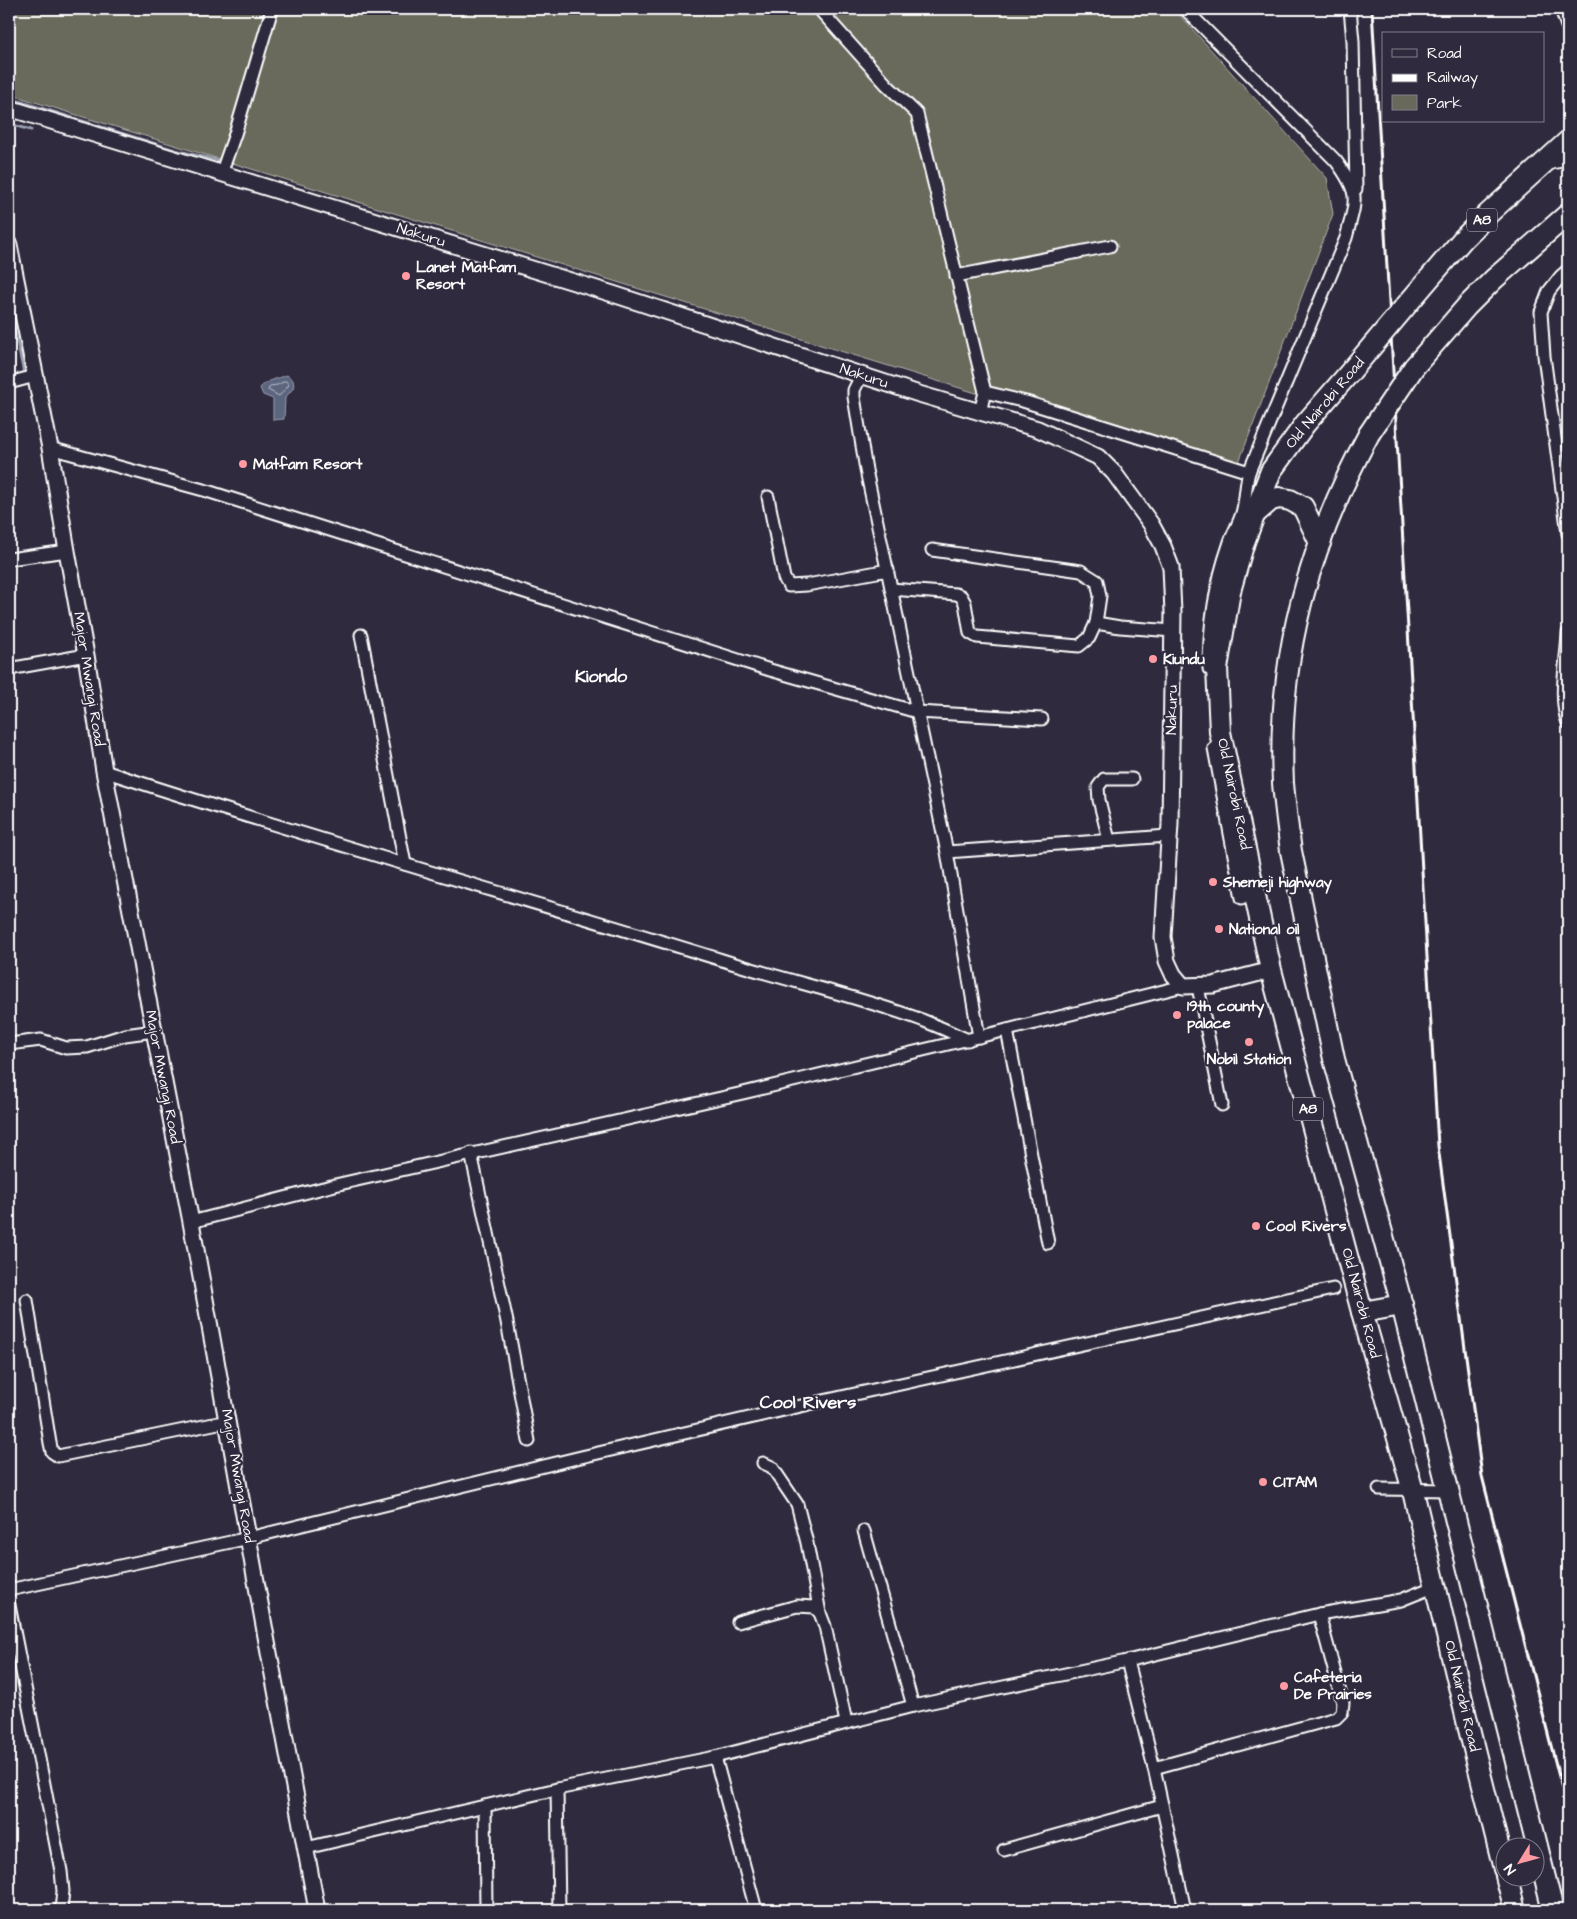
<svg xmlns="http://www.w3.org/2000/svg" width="1577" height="1919" font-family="'Architects Daughter',sans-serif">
	<rect width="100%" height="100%" fill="#2f2a3d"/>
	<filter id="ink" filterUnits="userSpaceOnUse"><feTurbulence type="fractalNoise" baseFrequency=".02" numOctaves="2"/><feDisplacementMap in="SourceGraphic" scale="10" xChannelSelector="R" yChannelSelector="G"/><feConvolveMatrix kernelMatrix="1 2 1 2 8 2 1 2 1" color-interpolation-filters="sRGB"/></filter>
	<g filter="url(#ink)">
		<path fill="#69695b" stroke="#b4b4ad" d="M9,9h1165l153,169 6,36 -94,248 -250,-65 -980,-303z"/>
		<path fill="#5b657e" stroke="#9da3b2" d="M287,375l6,5 1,7 -9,11 -1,21 -11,1v-21l-10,-4 -3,-7c7,-8 17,-9 27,-13z"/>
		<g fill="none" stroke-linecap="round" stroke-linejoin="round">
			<path stroke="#bdc1cb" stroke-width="1" d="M286,381l3,4 -10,11 -11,-6 2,-4 7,-1z"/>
			<g stroke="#9da3b2" stroke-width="3">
				<path d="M9,98l166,52 45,11"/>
				<path d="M9,124l22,6"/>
				<path d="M9,304l15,69"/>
			</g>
			<defs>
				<g id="street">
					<path d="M819,9l67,75 31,30 68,278"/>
					<path d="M1350,9l3,32 3,148"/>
					<path d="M1561,9l7,20"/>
					<path d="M1545,164l23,-4"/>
					<path d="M221,174l14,-40 37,-125"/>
					<path d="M1568,270l-7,6 -12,15 -8,21 3,44 24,178"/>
					<path d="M956,276l154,-30"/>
					<path d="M861,376l-7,14v7l12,73 81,382 32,185"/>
					<path d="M9,383l26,-7"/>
					<path d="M980,412l5,-20 41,10 223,70 97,-234c10,-39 15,-43 -10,-77l-151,-152"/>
					<path d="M50,448l157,43 563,179 147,42 125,7"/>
					<path d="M768,497l16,81 5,8 18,-1 81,-15"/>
					<path d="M932,550l149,21 16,10 3,15 -4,27"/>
					<path d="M9,559l58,-8"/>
					<path d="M891,589l65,5 5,2 4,7 5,30 7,4 102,9 10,-8 7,-15 24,4 53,4"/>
					<path d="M1568,633c-1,27 -10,65 0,90"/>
					<path d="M361,635l44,229"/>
					<path d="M9,669l77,-14"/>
					<path d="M1209,669c0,-41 6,-84 20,-124 3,-11 10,-21 13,-32 4,-13 3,-27 7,-41"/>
					<path d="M1214,748l28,150"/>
					<path d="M104,771c205,67 412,125 618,189 66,21 135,36 200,60 15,6 31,13 46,20"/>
					<path d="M1109,840l-10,-40 -1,-13 6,-8h28"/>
					<path d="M947,852l221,-16"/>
					<path d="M1198,987l24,118"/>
					<path d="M1007,1030l41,213"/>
					<path d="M9,1044l32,-4 25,8 21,-1 38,-12 29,-4"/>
					<path d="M471,1153l36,169 22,119"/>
					<path d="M191,1222l144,-37 408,-92 264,-63 176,-44"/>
					<path d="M27,1300l23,143 2,9 6,4 170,-35"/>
					<path d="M763,1463l9,4 25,37 10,39 13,70"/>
					<path d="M1379,1489l70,1"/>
					<path d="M864,1531l49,175"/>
					<path d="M9,1590l240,-52 332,-81 233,-54 519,-114"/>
					<path d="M9,1605l52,266 2,20 -2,19"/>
					<path d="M738,1622l59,-16 17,1 6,6 5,13 21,96"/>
					<path d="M1127,1661l27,107 31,142"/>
					<path d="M715,1757l41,153"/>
					<path d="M1154,1768l182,-50 6,-6 1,-9 -24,-89"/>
					<path d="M557,1789l2,121"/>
					<path d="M485,1806l1,104"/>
					<path d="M306,1848l251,-59 158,-32 198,-51 214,-45 192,-47 82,-14 35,-14"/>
					<path d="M1004,1850l158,-44"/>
				</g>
				<g id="secondary">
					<path d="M9,108l604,186 306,100 119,35 60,28 16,16 37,51 12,22 8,21 2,46 -3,211 -7,113 4,24 6,13 10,12 30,-1 58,-15"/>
					<path d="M9,245l41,203 17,103 19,104 18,116 87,451 78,431 48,257"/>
				</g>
				<g id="highway">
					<path d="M1404,308l59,-69 25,-25 80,-73"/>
					<path d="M1414,367l53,-61 27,-27 74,-65"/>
					<path d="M1351,371l-46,53 -34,47 -27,71 -14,49 -13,77 3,64 51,238 91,342 51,179 56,238 35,140"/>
					<path d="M1369,434c-60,111 -92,222 -86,349 2,23 5,46 8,68l43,208 68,246 151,605"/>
					<path d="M1256,513l15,-13 8,-2 11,2 13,7 17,36"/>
					<path d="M1362,1312l40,-7"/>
					<path d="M1506,1876l9,34"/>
				</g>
			</defs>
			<use href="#street" stroke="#fff" stroke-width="15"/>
			<use href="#secondary" stroke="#fff" stroke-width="19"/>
			<use href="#highway" stroke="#fff" stroke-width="24"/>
			<use href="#street" stroke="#2f2a3d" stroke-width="11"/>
			<use href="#secondary" stroke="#2f2a3d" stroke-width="15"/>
			<use href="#highway" stroke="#2f2a3d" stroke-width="20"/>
			<path stroke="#fff" stroke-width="3" d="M1372,9l66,1137 44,330 86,336"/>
			<defs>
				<g id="highway-bridge">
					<path d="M1351,371l53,-63"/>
					<path d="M1369,434l45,-67"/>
				</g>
			</defs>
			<use href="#highway-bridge" stroke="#fff" stroke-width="24" stroke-linecap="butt"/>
			<use href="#highway-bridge" stroke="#2f2a3d" stroke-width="20"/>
		</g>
	</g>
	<g fill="#ff9aa2" stroke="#2f2a3d" stroke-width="2">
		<circle cx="406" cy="276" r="5"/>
		<circle cx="243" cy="464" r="5"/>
		<circle cx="1153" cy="659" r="5"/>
		<circle cx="1213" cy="882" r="5"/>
		<circle cx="1219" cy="929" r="5"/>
		<circle cx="1177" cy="1015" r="5"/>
		<circle cx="1249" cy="1042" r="5"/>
		<circle cx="1256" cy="1226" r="5"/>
		<circle cx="1263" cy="1482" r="5"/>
		<circle cx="1284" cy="1686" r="5"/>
	</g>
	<g text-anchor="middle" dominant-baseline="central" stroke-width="4.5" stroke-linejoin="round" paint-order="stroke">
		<g fill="#2f2a3d" stroke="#c1bfc5" stroke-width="1">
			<rect x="1467" y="208.5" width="30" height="23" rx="4"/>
			<rect x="1293" y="1097.5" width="30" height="23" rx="4"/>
		</g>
		<g font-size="14" font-weight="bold" fill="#fff">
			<text x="1482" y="220">A8</text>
			<text x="1308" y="1109">A8</text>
		</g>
		<g font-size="15" fill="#fff" stroke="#2f2a3d">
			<text transform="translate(421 235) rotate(17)">Nakuru</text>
			<text transform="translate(864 376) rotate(18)">Nakuru</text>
			<text transform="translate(1325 403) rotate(-50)">Old Nairobi Road</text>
			<text transform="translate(89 679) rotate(81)">Major Mwangi Road</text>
			<text transform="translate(1172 710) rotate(-89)">Nakuru</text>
			<text transform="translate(1234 794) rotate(78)">Old Nairobi Road</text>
			<text transform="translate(163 1077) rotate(79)">Major Mwangi Road</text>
			<text transform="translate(1361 1303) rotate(75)">Old Nairobi Road</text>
			<text transform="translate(238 1476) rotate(80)">Major Mwangi Road</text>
			<text transform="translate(1462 1696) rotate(77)">Old Nairobi Road</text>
		</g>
		<g font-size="15" font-weight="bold" fill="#fff" stroke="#2f2a3d" text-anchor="start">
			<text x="416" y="267">Lanet Matfam<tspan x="416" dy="17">Resort</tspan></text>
			<text x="253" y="464">Matfam Resort</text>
			<text x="1163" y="659">Kiundu</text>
			<text x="1223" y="882">Shemeji highway</text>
			<text x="1229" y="929">National oil</text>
			<text x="1187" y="1006">19th county<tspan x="1187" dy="17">palace</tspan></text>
			<text x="1249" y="1059" text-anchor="middle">Nobil Station</text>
			<text x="1266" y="1226">Cool Rivers</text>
			<text x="1273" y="1482">CITAM</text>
			<text x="1294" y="1677">Cafeteria<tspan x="1294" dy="17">De Prairies</tspan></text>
		</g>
		<g font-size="18" font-weight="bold" fill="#fff" stroke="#2f2a3d">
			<text x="601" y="676">Kiondo</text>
			<text x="808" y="1402">Cool Rivers</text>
		</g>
	</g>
	<rect width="1577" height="1919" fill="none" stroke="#2f2a3d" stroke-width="30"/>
	<rect x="15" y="15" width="1547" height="1889" fill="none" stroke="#fff" stroke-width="2" filter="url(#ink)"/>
	<rect x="1382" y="32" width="162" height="90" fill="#2f2a3d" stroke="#827f8b"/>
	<rect x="1392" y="49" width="25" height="8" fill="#2f2a3d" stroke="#827f8b"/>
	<text x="1427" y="58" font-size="15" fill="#ffffff">Road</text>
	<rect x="1392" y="74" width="25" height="8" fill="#ffffff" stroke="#827f8b"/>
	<text x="1427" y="82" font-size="15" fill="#ffffff">Railway</text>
	<rect x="1392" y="95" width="25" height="15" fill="#69695b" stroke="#827f8b"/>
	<text x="1427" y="108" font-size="15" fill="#ffffff">Park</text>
	<g transform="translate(1520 1862) rotate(233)"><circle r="24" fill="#2f2a3d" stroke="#827f8b"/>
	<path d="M0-4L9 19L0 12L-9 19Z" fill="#ff9aa2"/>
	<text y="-8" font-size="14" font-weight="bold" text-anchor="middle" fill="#ffffff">N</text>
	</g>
</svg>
